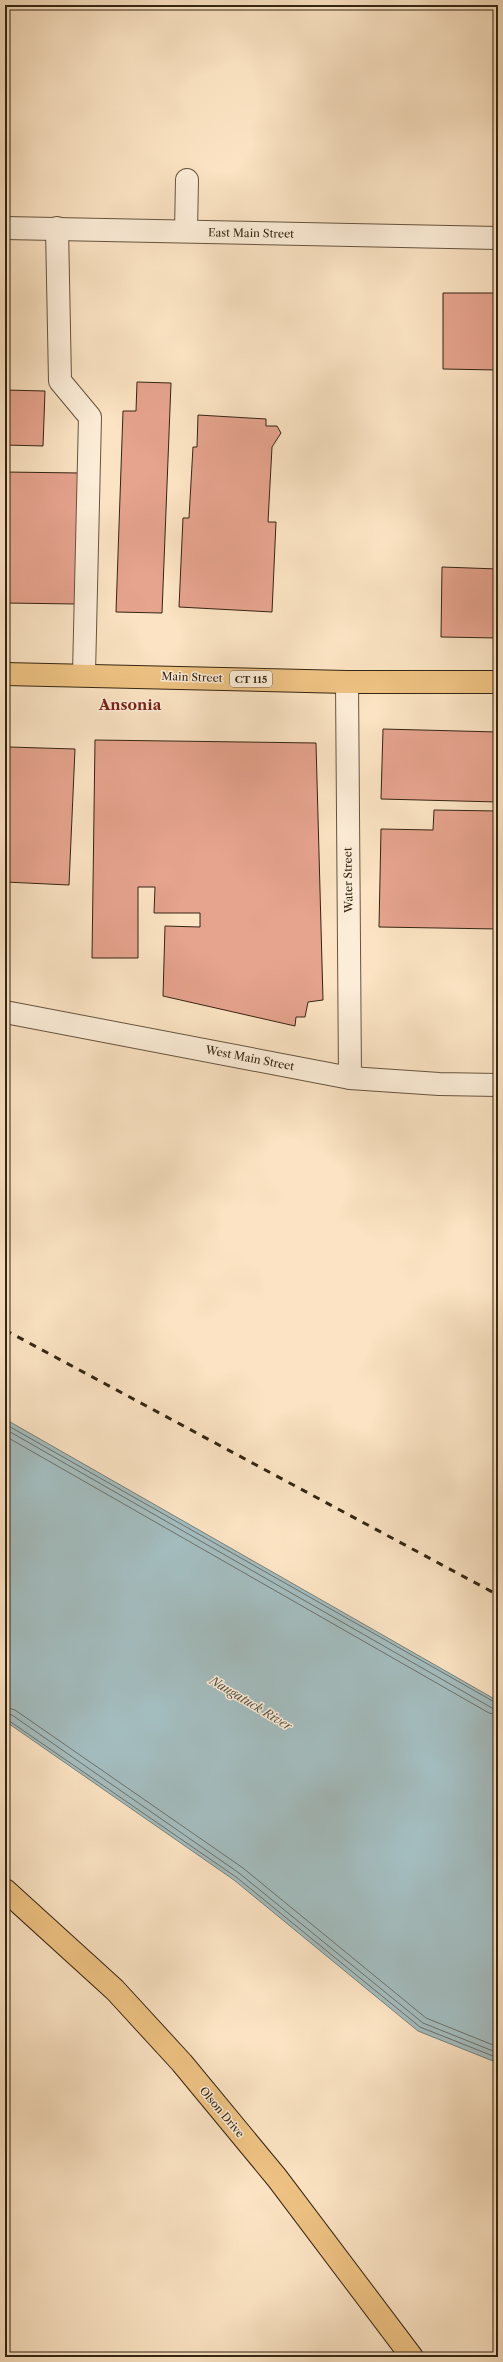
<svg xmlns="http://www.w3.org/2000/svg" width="503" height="2362" font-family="'Libre Caslon Text',serif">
	<rect width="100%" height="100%" fill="#fbe3c3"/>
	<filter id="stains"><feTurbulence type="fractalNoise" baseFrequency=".005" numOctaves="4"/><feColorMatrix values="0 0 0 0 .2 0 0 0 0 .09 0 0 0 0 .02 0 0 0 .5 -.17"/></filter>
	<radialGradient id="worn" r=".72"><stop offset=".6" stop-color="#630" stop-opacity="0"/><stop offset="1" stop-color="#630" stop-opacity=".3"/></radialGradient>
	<path fill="#a3bcbe" stroke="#778079" d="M5,1419l493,282v362l-80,-32 -184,-151 -229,-159z"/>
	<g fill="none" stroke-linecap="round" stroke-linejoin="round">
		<g stroke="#6c7068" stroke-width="1">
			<path d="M5,1424l493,280"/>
			<path d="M5,1429l487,279 6,1"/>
			<path d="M5,1436l484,277 9,2"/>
			<path d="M5,1707l10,3 228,158 183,150 72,29"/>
			<path d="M5,1713l7,2 227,158 184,150 75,30"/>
			<path d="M5,1718l231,159 184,150 78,31"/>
		</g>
	</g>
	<g fill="#e6a38e" stroke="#342511">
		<path d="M443,293h55v77l-55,-1z"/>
		<path d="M137,382l34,1 -9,230 -46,-1 7,-201h13z"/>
		<path d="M5,390l40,1 -2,55 -38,-1z"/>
		<path d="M198,415l68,4v7h11l4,7 -9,14 -4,75h8l-4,90 -93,-5 4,-89h6l4,-71h4z"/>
		<path d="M5,472l75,1 -3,131 -72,-1z"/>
		<path d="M442,567l56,2v69l-57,-1z"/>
		<path d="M383,729l115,3v70l-117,-3z"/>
		<path d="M95,740l221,3 7,257 -15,2 -3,15h-9l-1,9 -132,-30 2,-70 35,1v-14h-46l1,-26h-17v71h-46z"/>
		<path d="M9,747l66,2 -6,136 -64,-3z"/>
		<path d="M434,810l64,1v118l-119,-2 2,-98 52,1z"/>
	</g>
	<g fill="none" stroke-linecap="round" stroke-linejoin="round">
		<defs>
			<g id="minor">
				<path d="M5,228l493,10"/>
				<path d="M57,228l3,153 30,36 -6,257"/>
				<path d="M186,231l1,-51"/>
				<path d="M347,682l3,396"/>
				<path d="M5,1012l345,66 89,6 59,1"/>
			</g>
			<g id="major">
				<path d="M5,674l342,8h151"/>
				<path d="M5,1890l110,100 67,73 95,115 135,179"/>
			</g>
		</defs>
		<use href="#minor" stroke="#66543e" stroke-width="24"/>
		<use href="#major" stroke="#342511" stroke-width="24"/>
		<use href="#minor" stroke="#fcedd8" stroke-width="22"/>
		<use href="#major" stroke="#eec282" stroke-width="22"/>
		<path stroke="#342511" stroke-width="3" stroke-dasharray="7 7" stroke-linecap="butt" d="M5,1330l493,265"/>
	</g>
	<g text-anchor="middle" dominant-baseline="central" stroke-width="3" stroke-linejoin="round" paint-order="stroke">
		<rect fill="#fcedd8" stroke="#70614d" stroke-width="1" x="230" y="671" width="42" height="16" rx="3"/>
		<g font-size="10" font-weight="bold" fill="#342511">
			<text x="251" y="679">CT 115</text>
		</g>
		<g font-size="11" fill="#342511" stroke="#fcedd8">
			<text transform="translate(251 233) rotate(1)">East Main Street</text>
			<text transform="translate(192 677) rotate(2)">Main Street</text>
			<text transform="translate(348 880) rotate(-91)">Water Street</text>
			<text transform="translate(250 1058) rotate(11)">West Main Street</text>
			<text transform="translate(222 2112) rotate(50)">Olson Drive</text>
		</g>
		<g font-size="12" font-style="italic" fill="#555245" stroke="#fcedd8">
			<text transform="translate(251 1703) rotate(31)">Naugatuck River</text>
		</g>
		<g font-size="15" font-weight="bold" fill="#7a1f14" stroke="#fcedd8">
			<text x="130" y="704">Ansonia</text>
		</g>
	</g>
	<rect width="503" height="2362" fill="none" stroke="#fbe3c3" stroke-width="20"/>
	<rect x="6" y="6" width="491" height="2350" fill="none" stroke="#342511" stroke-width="2"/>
	<rect x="10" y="10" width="483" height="2342" fill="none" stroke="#342511"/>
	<rect width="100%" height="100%" filter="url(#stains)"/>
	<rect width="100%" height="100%" fill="url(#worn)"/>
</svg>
